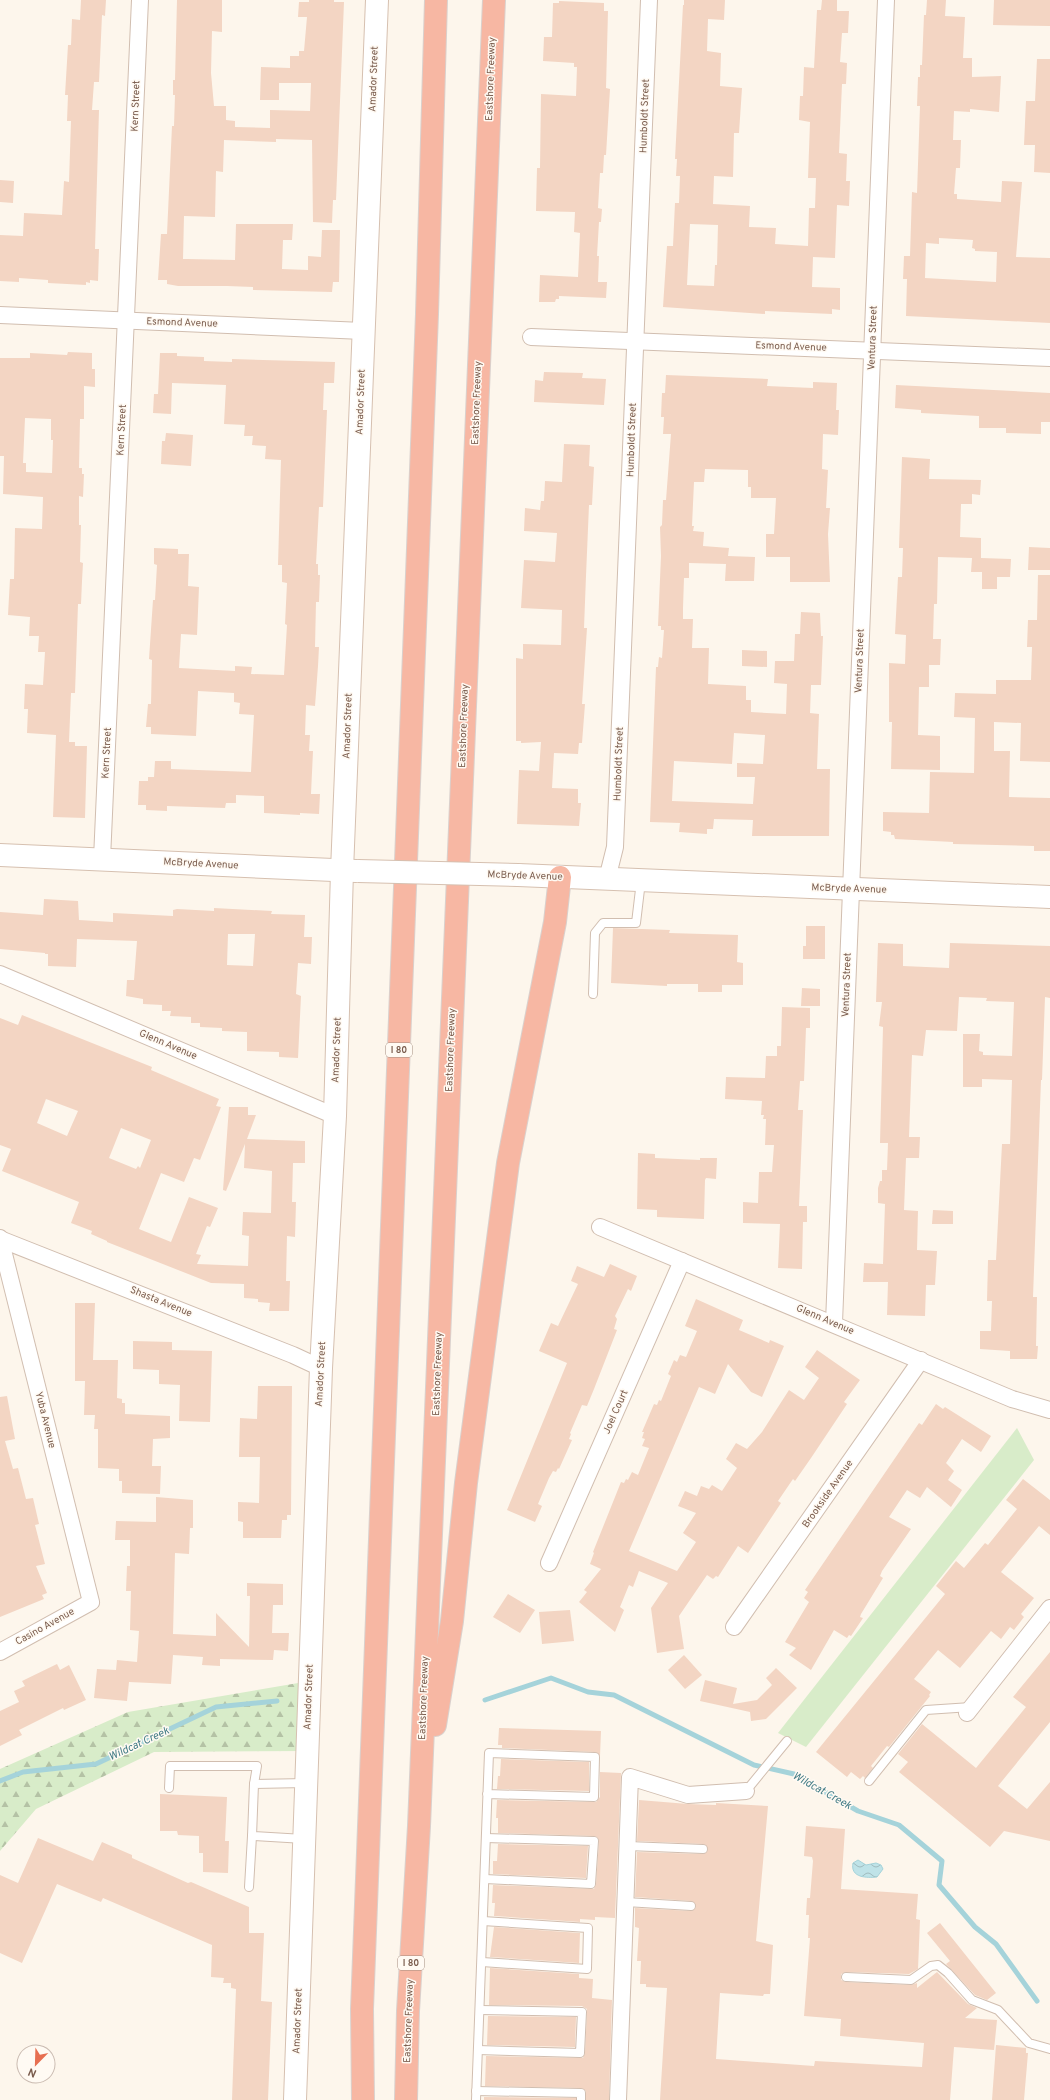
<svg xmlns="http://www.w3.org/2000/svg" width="1050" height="2100" font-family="Overpass,sans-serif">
	<defs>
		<pattern id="forest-firs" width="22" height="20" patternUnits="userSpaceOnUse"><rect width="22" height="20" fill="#d8ecc9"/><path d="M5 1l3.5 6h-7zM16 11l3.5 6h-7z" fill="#b4c2a5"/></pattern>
		<pattern id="water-waves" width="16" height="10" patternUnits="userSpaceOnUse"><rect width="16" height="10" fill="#bfe3e8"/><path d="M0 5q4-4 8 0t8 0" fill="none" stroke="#a0bbbe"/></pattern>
	</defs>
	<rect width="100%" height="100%" fill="#fdf6ec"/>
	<path fill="#d8ecc9" d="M1017,1428l17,32 -228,287 -28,-14z"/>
	<path fill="url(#forest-firs)" d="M310,1681l-2,70 -154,1 -118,57 -36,42v-82l128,-57z"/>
	<path fill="url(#water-waves)" stroke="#a5d3da" d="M858,1860l8,5 10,-2 5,2 2,4 -6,8c-10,1 -27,1 -24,-14z"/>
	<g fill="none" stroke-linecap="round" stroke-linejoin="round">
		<g stroke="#a5d3da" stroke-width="5">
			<path d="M485,1700l66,-22 37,14 26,3 140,70 40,9 64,37 41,14 43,36 -3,24 36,42 21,17 41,57"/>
			<path d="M0,1781l23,-9 73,-8 120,-57 61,-6"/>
		</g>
	</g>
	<g fill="#f3d5c3" fill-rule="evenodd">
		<path d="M81,0h25l-1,16 -3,-1 -3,67h-5l-2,28h7l-4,139h4l-1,32 -8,-1v3l-4,-1v3l-38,-2v-3l-29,-2v4l-19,-1v-46l23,1 1,-23 38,2 2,-34 5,1 2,-61h-4l1,-26h-3l3,-50h3l1,-26 8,1z"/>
		<path d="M177,0h45v32l-10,-1 -1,42 3,33h12v14l9,1v6l35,1v-18l40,1 1,-28h-32v17h-19l1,-33 29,1v-12h9v-5h5l3,-34h-9l1,-15h10v-2h25v2h10l-8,198h-3l-1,23 -19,-1 -1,-82 -36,-1v3l-52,-2 -1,32 -7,-1 -1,46 -31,-1 -1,43h4l48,1 1,-36h57l-1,16h-9l-1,29 26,1v-14l13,1 1,-27h18l-1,52h-6l-1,10 -79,-2v-3l-26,-1h-49l-11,-2v-4h-9l3,-46h6l5,-108h2l1,-31h-2v-15h2z"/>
		<path d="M684,0h41l-1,20 -16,-1 -1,32 14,2 -1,33 22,2 -3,45h-5l-1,44 -19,-1 -1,28 37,2 -1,21 27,1 -1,16 33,2 1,-38h6l1,-30h-8l2,-56 -11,-2 1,-24h3l1,-29 10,1 3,-58h4l1,-10h15v11h12l-1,22h-6l-2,29 7,1 -1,21h-4l-3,69 8,1 -1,27h4l-1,25 -12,-1 -2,53 -22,-1 -1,30 28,1v22l-8,-1v5l-67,-3v3l-102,-7 4,-61h6l2,-43h4l1,-27h-4l1,-17h-2l8,-154h1zM690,224l28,1 -1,40h-2l-1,21 -27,-1z"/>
		<path d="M927,0h19l-1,16 20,1 -2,41h9v19l29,-1 -2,36 -29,-3v3l-16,-1 -1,29h8l-1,28h-4l-2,26h3v5l44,3 1,-21 20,1 -6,75 34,1v65l-144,-7 1,-37h-4l1,-23h6l2,-64 5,1 3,-87h-3l1,-29h2v-12h2l2,-50h2zM939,238l34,2 -1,8 3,1v2l22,1 -1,30 -71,-4 1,-35 13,1z"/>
		<path d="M994,0h56v26l-57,-1z"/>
		<path d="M559,1l45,2v8h4l-2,77 4,1 -4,66h-2l-1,18h-3l-2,35 4,1 -1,13h-2l-2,34h2l-1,26h9l-1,16 -47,-2v3h-3l-1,3h-16l1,-27 38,2 2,-44 -6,-1 1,-20 -39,-1 1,-43h3l1,-74 35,2 1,-29h-3v-4l-31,-2 1,-24h8l1,-34h6z"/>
		<path d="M1037,59h13v114l-16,-1 1,-27h-11l2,-44h9z"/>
		<path d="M0,180l14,1 -1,22 -13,-1z"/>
		<path d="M68,352l24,1v16h3v18l-11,-1v33h-4l-1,49h3v6h2l-1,23 -4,-1v29h2l-1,37 3,1 -1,18 -1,23h-3l-3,89h-4l-2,49h6v4h12l-2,72 -32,-1 3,-82 -29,-2 1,-24h-4l1,-25 18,1 2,-33h-7l1,-16h-10l1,-19 -22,-2 2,-36h4l1,-51 27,1 1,-32 -40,-3 1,-38h-4v-98h30v-5l37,2zM25,418l26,1v21h2l-1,33 -26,-1v-9h-3z"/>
		<path d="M160,353h17v3l27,1v4l28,1v-3l103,3 -1,21h-10l-1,27h4l-4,97h-4l-3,57h2v11h2l-1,27h-3l-1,45h4l-1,19 -3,40 -9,-1 -1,30h5l-1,16h4l-2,43h9l-1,20 -19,-1v2l-36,-2v-17l-28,-1v8h-10l-1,5 -58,-2v5l-21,-1v-5h-8l1,-24h9v-4h6l1,-16h16v8l80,3 3,-57 -15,-1 1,-11 -6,-1v-9l-36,-2 -2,45 -45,-2v-7h-5l2,-23h3l1,-44 -3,-1 4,-59h2l2,-35 -3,-1v-16l24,1v5h11l-1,32 11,1 -2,48 -16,-1 -2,34 56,3v-5l17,1 -1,7 33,1 3,-50 -2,-1 2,-41 -5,-1v-17h-4l3,-105 -16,-1 1,-13 -14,-1 1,-9h-9l1,-11 -21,-1 2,-39 -54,-2 -1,31 -18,-1 1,-19h4z"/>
		<path d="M544,372l39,1 -1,5 24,1 -2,26 -70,-3 1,-22 8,1z"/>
		<path d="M666,375l102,4 -1,7 46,2v-6l24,1 -1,27h3l-1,25 -15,-1 -1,35 6,1 -2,38h4l-2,26 2,48h-40v-25h-24v-23h8l2,-36h-25v-11h-3v-17l-43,-1 -1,13h-10l-2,44h2l-1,5 11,1 -1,14 26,2 -1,8 27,1 -1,24h-29l1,-17 -37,-1v15h-5l-1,30v11h10l-1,29h17l-1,36 38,2v14h5v12l35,2 1,-30 -13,-1 1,-22h19l1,-27h5l1,-22 19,1 1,23h2l-2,49h-10l-1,28 9,1 -2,55h13l-1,67h-77l1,-16 -39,-1 -1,10h-6v5l-28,-2 1,-9 -30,-1 6,-155h2l1,-10 3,1 2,-28h-3v-4h-3l3,-70 -1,-29 2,-2 1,-25h3l5,-66h-8l1,-17h-3l1,-24h3zM734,733l31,2 -2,29 -26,-1v14h18l-2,27 -81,-3 2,-40 58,3z"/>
		<path d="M896,385l154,8v29h-9v12l-35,-1v-5h-27v-12l-58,-3v-3l-26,-2z"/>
		<path d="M166,433l27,2 -2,31 -30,-2 1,-23h3z"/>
		<path d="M564,444l26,1 -1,21 5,1 -2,38h-3l-3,71 -2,52h3l-5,76h3l-3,39h-3l-1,11 -24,-1 -2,35 26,1v14h3l-2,23 -62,-2 2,-54 20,1 2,-29 -20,1v-2h-5v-83l7,1v-15l38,1 1,-35 -41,-2 3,-48 31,2 2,-29 -33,-2 1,-23 15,2 1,-9h3l1,-20 17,1z"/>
		<path d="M902,457l28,2 -1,20 52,1 -1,15 -8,-1v10h-11l-1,33 21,1v20l30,1 -1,18h-13v12h-15v-17h-11l1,-14 -34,-1 -1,47h-3l-1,35h8l-1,26h-11v22h-10l-1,48 22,1v34l-49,-1 1,-47h-3v-59l16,1 1,-29 -11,-1 3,-57h4l1,-29h-4z"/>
		<path d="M1029,547l21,1v22h-22z"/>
		<path d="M1038,575h12v187l-30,-1 1,-38 -27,-1v29h16l-1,46 41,1v53h-16v-5l-81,-2v-2l-58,-3 -1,-4h-3v-3l-8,-1v-19l46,1 1,-41 44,1 1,-55 -21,-1 1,-24 41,1v-14h35l1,-33h-5l1,-27h9z"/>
		<path d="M742,650l25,1v16l-25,-1z"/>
		<path d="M44,899l34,2 1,19 34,2v-9l60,3v-6l4,-1 37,2v-3l58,3 -1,3 34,1 -1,22h8l-1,27 -13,-1 -2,31 5,2 -3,62 -19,-1v-5l-32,-1v-19l-25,-1v-3l-22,-1v-4h-9v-6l-21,-1 1,-5h-9v-6l-19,-1v-5l-17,-3 1,-16h7l3,-39 -60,-2 -1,28 -28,-1v-12h-3v-1l-45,-4v-37l43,3zM228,934h27l-2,32 -26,-1z"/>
		<path d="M806,926h19v33h-22v-13h3z"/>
		<path d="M613,928l57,2 -1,3 69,2 -1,27 6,1v22h-21v7h-24v-8h-31v2l-56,-3z"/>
		<path d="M878,943l25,1v22l46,2 1,-25 100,3v52l-5,-1 -3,83h-1l-8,217h4l-1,49h2l-1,13h-27v-8l-30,-2v-18h11l1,-30h-5l1,-41h8l6,-116h8l2,-64 -30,-1v8h-19v-53h17l-1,17 4,1v3l29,1 2,-54 -28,-1 1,-3 -28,-1 -2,34 -31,-1 -3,26 -11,-1 -3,82h11l-1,21h-13l-2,52 14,1 -1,39 20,1 -2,34h-9l-1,31 -38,-1 1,-33h-25l1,-19 19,1 2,-60 -7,-1v-15l2,-7h2v-11h5l1,-27h-8l3,-116 -4,-1 3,-24h-6z"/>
		<path d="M802,988l18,1v17h-19z"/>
		<path d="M782,1007l28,1v20h-4l-2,53h-4l-2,29h5l-4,96h8v16h-4l-1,47 -24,-1 2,-44 -37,-1v-21l15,1 1,-31h13l2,-27h-9l1,-26h-3l1,-4h-3l1,-14 -37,-2 1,-22 39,1 1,-22h11v-10h4z"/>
		<path d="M22,1015l130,52 -1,3 68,29 -3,7 5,1 -21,53 -6,-2 -10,24 -23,-9 -22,56 32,13 18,-45 29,11 -8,19 -3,-1 -11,28 5,1 -4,9 51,2 1,-30 -7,-1 1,-23 28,1 1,-42 -28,-3 1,-24 -19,47 -3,-1 6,-83h19v8h8l-9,24 58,2v22h-12l-1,39h4l-1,35 -8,-1 -1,45h4l-1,30h-20l1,-8 -12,-1v-3l-14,-1v-14l-33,-1 -104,-41v-1l-16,-7 1,-3 -21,-8 8,-21 -77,-31 9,-22 -11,-4v-127l18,7zM46,1099l32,12 -11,25 -30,-13zM121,1128l30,12 -11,28 -2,-2 -2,3 -27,-11z"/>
		<path d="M638,1153l17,1v4l45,2v-2h17l-1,21 -10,-1 -1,2 -1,39 -47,-2v-7l-20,-1z"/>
		<path d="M933,1210l20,1v13h-21z"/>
		<path d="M610,1264l27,12 -6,15 -3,-2 -13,27 2,3 -3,10 3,1 -23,59 -7,17 -5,-1 -12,28 1,1 -2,5 3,1 -13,29 -1,-1 -2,4 -3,-1 -4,7 -11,26 4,2 -7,16 -28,-12 60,-147 -28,-12 12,-28 7,3 20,-42 -7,-3 6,-15 27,11z"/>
		<path d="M696,1299l47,21 -4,10 30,13 1,-3 14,6 -22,51 -11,-5 -23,-28 -13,30 -16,-7 -70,164 48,20 19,-29 -13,-9 13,-20 -18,-7 7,-15 12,5 4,-10 8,3 3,-4 10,6 15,-23 -11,-9 10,-16 11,6 15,-17 27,-42 15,10 15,-22 -14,-11 12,-17 43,30 -16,22 3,2 -36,54 -16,23 -2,-2 -15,22 3,2 -33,50 -10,-7 -20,31 -2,-1 -3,3 -6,-4 -28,41 5,33 -27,4 -6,-45 17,-25 -29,-12 -6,16 -4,-2 -9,22 4,3 -9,22 -36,-30 8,-10 -3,-2 17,-21 -11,-5 4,-11 -1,-1 28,-70 3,1 2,-4 2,1 4,-8 6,3 11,-27 -7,-2 3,-7 -3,-1 2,-6h-2l12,-28 3,1 2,-5 2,1 10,-25 -3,-2 6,-14 3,2 3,-7 6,2 11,-26 -12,-5z"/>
		<path d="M75,1303h20l-2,57h25l-1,38 5,1v4h3v11l45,2v22l-17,1 -1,27h9l-1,28 -38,-1v-12h-3v-12l-21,-1v-39h-4l1,-14h-11l1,-34h-10z"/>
		<path d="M133,1341l39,1v8l40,1 -2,71 -31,-1 1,-36 -21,-1v-14l-26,-1z"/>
		<path d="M258,1386h34l-1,129h-4v5h-5l-1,18h-38v-16l-5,-1v-19l21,1 1,-46h-21l1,-39 17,1z"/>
		<path d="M7,1396l8,43 -10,2 8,28 5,-1 8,31 7,-1 6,26 -4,1 10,39 -9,2 11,27 -5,2 2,4 -44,18v-220z"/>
		<path d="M936,1404l7,5 2,-2 46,29 -10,16 -19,-13 -16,24 8,8 -6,9 14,10 -11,17 -24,-20 -7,11 -13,-8 -18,27 22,12 -29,42 -2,5 3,2 -22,36 -1,3 3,1 -12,18 -2,-1 -2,3 -13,-8 -23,40 -22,-15 7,-7 -11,-6 24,-40 -5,-4 4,-6 -3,-2 114,-167 3,2z"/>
		<path d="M1023,1479l27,21v35l-11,-9 -38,46 33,26 -13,16 3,3 -10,13 -4,-3 -9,12 -10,-8 -31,37 -22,-18 -24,29 17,13 -2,3 1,1 -41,51 -2,-1 -16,20 2,2 -8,10 -2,-2 -3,3 -9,-7 -4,5 -31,-25 129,-158 -9,-8 20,-25 8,7 21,-25 3,2 29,-36 -11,-9z"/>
		<path d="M156,1497l37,3v28h-3l-1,26 -14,-1 -2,81 43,2v-23l33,34 1,-51h-3v-13l36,1v21h-10l-1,28h17l-1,18 -14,-1 -1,10 -53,-1v7l-18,-1 1,-8 -30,-2 -2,29 -42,-2 -2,19 -33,-3 3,-29 19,1 1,-10 20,2 2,-31 -9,-1 1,-39h-5l1,-25h3v-26h-15l1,-19 40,1z"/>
		<path d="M508,1594l27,16 -15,23 -27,-16z"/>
		<path d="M570,1610l4,31 -32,3 -3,-32z"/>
		<path d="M1050,1652v70l-52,64 29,23 23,-27v59l-46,-10 -14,16 -91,-75 9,-10 -10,-8 24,-30 54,44 50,-61 -13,-10z"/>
		<path d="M684,1655l18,20 -17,14 -17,-19z"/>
		<path d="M57,1664l3,6 9,-5 17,35 -22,10 -1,-2 -44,22 3,5 -22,11v-35l19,-9 -5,-11 11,-5 -3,-5z"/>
		<path d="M776,1668l21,20 -31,31 -15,2 -1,-9 -50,-11 5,-21 32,8 -4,16 24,-4 15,-15 -6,-7z"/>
		<path d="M499,1728l102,3 -1,25 -5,-4 -93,-4v-3h-4z"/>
		<path d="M501,1759l88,3v29l-92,-2 1,-13h2z"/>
		<path d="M600,1772l21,1 -6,145 -20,-1v3l-15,-1v3l-86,-6 1,-13h-3l1,-18 101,4 2,-5 3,-43 -2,-4 -3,-1 -96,-3v-15h-2l1,-18 99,2 4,-5z"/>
		<path d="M160,1794l67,3 -2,44h4l-1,32 -25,-1v-19h-4v-17l-21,-1 -1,-4h-17z"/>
		<path d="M639,1800l49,4 28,1v-2l52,3 -12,135 17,4 -3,49h-6l-1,2 -43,-3 -4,66 98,7 1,-5 107,6 2,-24 -84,-7 1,-17 -37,-3 6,-78h-2l1,-23h-3l1,-17h3l3,-37 -1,-4 -8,-1 2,-30 39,3 -4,60 77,5 -2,25 4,1 -2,49 -9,5 -63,-2 -5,2v6l5,2 65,3 6,-2v5l20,-16 31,32 9,4 -12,10 32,2 -3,30 -40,-3 -4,53h-290l7,-112 -21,-1v-3h-6l1,-23h-4l2,-33 -4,-1v-19l56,3 4,-2 1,-3 -5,-5 -56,-4 2,-45 66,2 4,-2 1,-3 -5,-5 -66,-3z"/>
		<path d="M38,1838l55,23 9,-19 30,13v3l56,25 3,-1 58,25v26h15l-3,68 11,1 -4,98h-36l4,-111 -5,-1v-5h-8l1,-5 -13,-1 1,-32 -109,-47 -2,4 -44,-18 -35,79 -22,-10v-78l18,8z"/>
		<path d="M498,1844l90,2 -2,32 -93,-4v-13h4z"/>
		<path d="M940,1923l56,70 -9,7 -12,-5 -29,-31 4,-3 -23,-28z"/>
		<path d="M494,1927l86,6 -1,30 -89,-6z"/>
		<path d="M490,1968l89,6v4l14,1 -1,19 20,2 -3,100h-23v-9l-5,-3 -96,-2 1,-30 97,2 2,-5 2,-41v-3l-5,-3 -93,-1z"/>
		<path d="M488,2016l88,1 -1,30 -88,-2z"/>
		<path d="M996,2045l30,3v5h2l-4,47h-32z"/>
		<path d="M484,2097l92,1v2h-92z"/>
	</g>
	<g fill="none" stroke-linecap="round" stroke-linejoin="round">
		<defs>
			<g id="lane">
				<path d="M593,994l2,-61 8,-10h33l5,-42"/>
				<path d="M869,1781l57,-71 45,-3"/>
				<path d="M169,1788l1,-22h87l-3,18"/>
				<path d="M746,1791l41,-50"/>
				<path d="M304,1839l-52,-3 2,-52 52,-1"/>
				<path d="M628,1846l75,3"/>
				<path d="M485,1879l106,5 3,-43 -108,-3"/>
				<path d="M249,1887l3,-51"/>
				<path d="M626,1902l65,4"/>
				<path d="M482,1962l105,7 1,-41 -105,-7"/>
				<path d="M846,1977l65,3 20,-14 7,-1 10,8 24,27 26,10 31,33 21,6"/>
				<path d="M478,2050l102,3 2,-41 -102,-2"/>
				<path d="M476,2091l105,2v7"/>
				<path d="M476,2100l13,-347 106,4 -1,40 -107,-3"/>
			</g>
			<g id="street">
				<path d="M0,315l363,16"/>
				<path d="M531,337l519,21"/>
				<path d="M102,859l38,-859"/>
				<path d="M607,879l8,-32 34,-847"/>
				<path d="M0,974l335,142"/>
				<path d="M600,1227l412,172 38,11"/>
				<path d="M0,1238l91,364 -91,50"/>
				<path d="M0,1239l293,116 28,13"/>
				<path d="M834,1323l52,-1323"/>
				<path d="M549,1563l133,-302"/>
				<path d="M734,1627l187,-267"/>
				<path d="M967,1713l83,-105"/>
				<path d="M618,2100l12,-323 58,18 58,-4"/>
			</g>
			<g id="secondary">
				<path d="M0,855l356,16"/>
				<path d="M518,875l532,22"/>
				<path d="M295,2100l26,-732 14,-252 7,-245 35,-871"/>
			</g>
			<g id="highway">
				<path d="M435,1725l17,-104 14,-138 42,-320 47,-241 5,-45"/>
				<path d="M363,2100l-1,-91 65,-1695 9,-314"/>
				<path d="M406,2100l2,-89 11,-185 75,-1826"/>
			</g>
		</defs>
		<use href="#lane" stroke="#d1beb0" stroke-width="10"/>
		<use href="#street" stroke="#d1beb0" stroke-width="18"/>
		<use href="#secondary" stroke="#d6c0b0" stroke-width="24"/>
		<use href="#highway" stroke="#dad1cd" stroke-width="24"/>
		<use href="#lane" stroke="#fff" stroke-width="8"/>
		<use href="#street" stroke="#fff" stroke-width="16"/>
		<use href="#secondary" stroke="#fff" stroke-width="22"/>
		<use href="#highway" stroke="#f7b7a3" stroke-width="22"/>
		<defs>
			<path id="secondary-bridge" d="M358,871l160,4"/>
		</defs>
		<use href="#secondary-bridge" stroke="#d6c0b0" stroke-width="24" stroke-linecap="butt"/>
		<use href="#secondary-bridge" stroke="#fff" stroke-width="22"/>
	</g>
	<g text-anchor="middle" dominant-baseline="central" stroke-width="3" stroke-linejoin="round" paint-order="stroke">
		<g fill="#fffaf3" stroke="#a28b7f" stroke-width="1">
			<rect x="386" y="1043" width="26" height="14" rx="3"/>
			<rect x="398" y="1956" width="26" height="14" rx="3"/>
		</g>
		<g font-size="9" font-weight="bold" fill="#7a5c4d">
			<text x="399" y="1050">I 80</text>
			<text x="411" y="1963">I 80</text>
		</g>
		<g font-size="10" fill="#7a5c4d" stroke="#fffaf3">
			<text transform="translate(374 79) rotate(-88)">Amador Street</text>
			<text transform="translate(491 79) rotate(-88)">Eastshore Freeway</text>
			<text transform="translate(136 106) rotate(-88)">Kern Street</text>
			<text transform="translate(645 116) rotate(-88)">Humboldt Street</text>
			<text transform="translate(182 323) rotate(2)">Esmond Avenue</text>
			<text transform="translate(873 338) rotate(-88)">Ventura Street</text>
			<text transform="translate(791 347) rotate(2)">Esmond Avenue</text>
			<text transform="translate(361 402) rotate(-88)">Amador Street</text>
			<text transform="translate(477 403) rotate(-88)">Eastshore Freeway</text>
			<text transform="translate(122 430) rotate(-87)">Kern Street</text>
			<text transform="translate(632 440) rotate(-88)">Humboldt Street</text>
			<text transform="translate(860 661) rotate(-88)">Ventura Street</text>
			<text transform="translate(348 726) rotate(-88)">Amador Street</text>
			<text transform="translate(464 726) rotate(-88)">Eastshore Freeway</text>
			<text transform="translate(107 753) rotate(-87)">Kern Street</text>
			<text transform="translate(619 764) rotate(-88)">Humboldt Street</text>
			<text transform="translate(201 864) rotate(3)">McBryde Avenue</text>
			<text transform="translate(525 876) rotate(2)">McBryde Avenue</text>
			<text transform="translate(849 889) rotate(2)">McBryde Avenue</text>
			<text transform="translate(847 985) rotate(-88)">Ventura Street</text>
			<text transform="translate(168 1045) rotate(23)">Glenn Avenue</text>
			<text transform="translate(337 1050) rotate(-88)">Amador Street</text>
			<text transform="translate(451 1050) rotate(-88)">Eastshore Freeway</text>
			<text transform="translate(161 1302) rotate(22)">Shasta Avenue</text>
			<text transform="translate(825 1320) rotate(23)">Glenn Avenue</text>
			<text transform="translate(321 1374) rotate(-87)">Amador Street</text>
			<text transform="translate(438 1374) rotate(-88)">Eastshore Freeway</text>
			<text transform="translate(616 1412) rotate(-66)">Joel Court</text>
			<text transform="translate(45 1420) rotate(76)">Yuba Avenue</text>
			<text transform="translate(828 1494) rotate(-55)">Brookside Avenue</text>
			<text transform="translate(45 1627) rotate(-29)">Casino Avenue</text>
			<text transform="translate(309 1697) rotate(-88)">Amador Street</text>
			<text transform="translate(424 1698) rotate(-88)">Eastshore Freeway</text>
			<text transform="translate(298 2021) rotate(-88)">Amador Street</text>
			<text transform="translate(409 2021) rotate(-88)">Eastshore Freeway</text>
		</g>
		<g font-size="11" font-style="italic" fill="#437c86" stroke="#fffaf3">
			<text transform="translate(139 1744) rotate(-25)">Wildcat Creek</text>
			<text transform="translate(822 1791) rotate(29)">Wildcat Creek</text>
		</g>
	</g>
	<g transform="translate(36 2064) rotate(203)"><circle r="19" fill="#fffaf3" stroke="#cabbb1"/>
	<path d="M0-3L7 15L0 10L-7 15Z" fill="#e76f51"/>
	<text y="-6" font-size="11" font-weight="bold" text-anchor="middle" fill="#7a5c4d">N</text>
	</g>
</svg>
